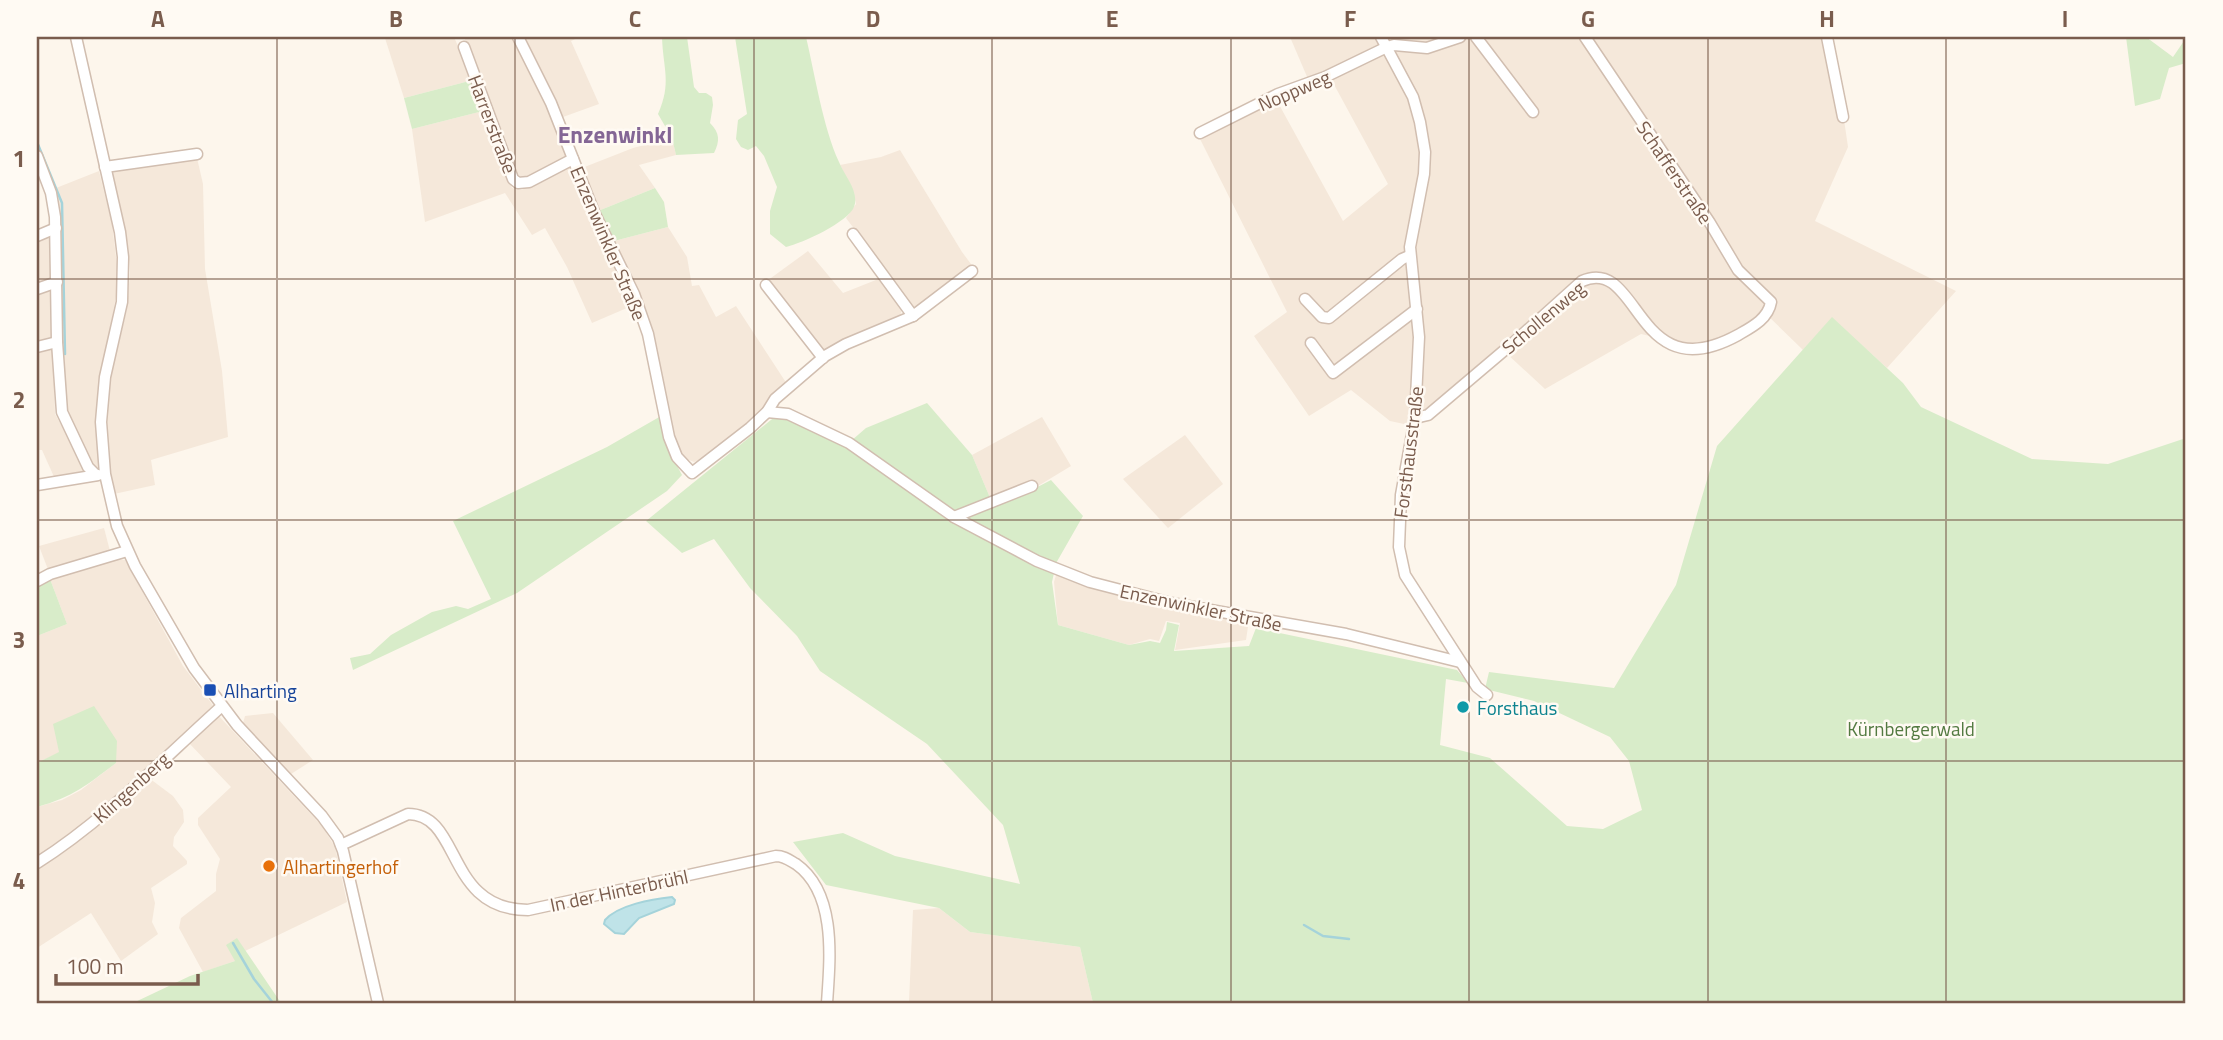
<svg xmlns="http://www.w3.org/2000/svg" width="2223" height="1040" font-family="'Titillium Web',sans-serif">
	<rect width="100%" height="100%" fill="#fdf6ec"/>
	<g fill="#f5e8da">
		<path d="M388,37h66l19,43 -69,18 -19,-60z"/>
		<path d="M464,37h50l34,68 19,52 -40,20h-9z"/>
		<path d="M523,37h57l-9,4 28,63 -36,13z"/>
		<path d="M1290,37h542l16,110 -33,74 141,70 -69,77 -55,-50 -29,32 -40,-39 -19,15 -27,13 -28,6 -48,-11 -96,55 -39,-36 -88,74 -28,-6 -39,-31 -42,26 -55,-80 33,-24 -88,-175 77,-38 67,122 45,-37 -57,-105h-23z"/>
		<path d="M483,111l29,77 10,2 42,-22h7l2,3 61,134 -42,18 -25,-56 -22,-39 -13,7 -27,-42 -80,29 -13,-93z"/>
		<path d="M672,138l4,17 -37,10 16,23 -57,23 -16,-43 51,-20z"/>
		<path d="M900,150l62,102 12,16 -58,42 -70,-92 10,-14 -2,-11 -14,-28 41,-8z"/>
		<path d="M197,158l6,26 2,85 17,102 6,66 -77,23 4,25 -41,9 -6,-39 -1,-42 4,-37 16,-67 3,-37 -2,-26 -17,-73 6,-6z"/>
		<path d="M99,171l13,53 7,57 -22,115 2,70 -3,4 -3,-1 -26,-49 -16,-230z"/>
		<path d="M668,227l19,30 5,29 7,-1 17,32 20,-11 51,78 -43,43 -42,32 -8,3 -13,-5 -8,-22 -22,-111 -8,-14 -1,-12 -7,-15 -21,-42z"/>
		<path d="M52,234l1,45 -16,6v-45z"/>
		<path d="M808,251l35,42 38,-15 21,30 -2,9 -83,42 -16,-26 -41,-47z"/>
		<path d="M53,286l1,52 -17,4v-51z"/>
		<path d="M48,347l5,4 2,63 33,59 -33,6 -13,-29h-5v-100z"/>
		<path d="M1042,417l29,49 -33,20 -3,-4 -44,18 -19,-45z"/>
		<path d="M1185,435l38,49 -55,44 -45,-49z"/>
		<path d="M104,528l6,23 -61,21 -10,-26z"/>
		<path d="M115,559l10,1 58,106 32,42 -137,122 -41,27v-50l25,-7 19,-10 35,-27v-22l-57,12 -22,10v-127l30,-12 -17,-45z"/>
		<path d="M1057,572l192,48 -3,20 -71,10 5,-27 -14,-2 -7,20 -9,-2 -21,6 -71,-20 -4,-43z"/>
		<path d="M216,713l106,113 13,21 12,55 -102,49 -8,-12 -2,22 -32,11 -24,-44 2,-10 35,-27v-17l4,-15 -22,-34v-7l33,-31 -44,-46z"/>
		<path d="M273,713l40,47 -22,14 -48,-51 2,-7z"/>
		<path d="M149,778l24,18 10,14 1,12 -10,15 -1,9 14,15v3l-36,24 4,15 -3,19 6,12 -37,27 -30,-48 -54,35v-77l76,-58z"/>
		<path d="M939,908l31,24 110,15 13,56h-196l12,-1 4,-92z"/>
	</g>
	<g fill="#d8ecc9">
		<path d="M662,37h25l7,50 5,6h7l6,4 1,8 -3,18c10,10 10,18 4,30l-38,2 -4,-17 -14,-24c14,-31 5,-45 4,-77z"/>
		<path d="M735,37h71c9,38 17,90 33,125 5,13 21,30 15,45 -6,15 -51,36 -68,40l-16,-13v-23l7,-24 -13,-31 -8,-10 -8,4 -7,-3 -5,-8 2,-19 9,-6z"/>
		<path d="M2126,37h20l27,20 13,-19v25l-17,5 -9,31 -25,7z"/>
		<path d="M473,80l10,31 -71,18 -8,-31z"/>
		<path d="M655,188l9,14 4,25 -54,14 -16,-30z"/>
		<path d="M1832,317l71,66 18,24 111,52 76,5 78,-26v565h-1093l-13,-56 -110,-15 -31,-24 -113,-23 -33,-43 50,-9 52,23 125,28 -17,-59 -76,-81 -107,-73 -23,-35 -47,-48 -36,-49 -32,14 -36,-32 131,-106 71,33 102,74 104,51 -2,9 6,43 71,20 21,-4 10,2 6,-13 1,-8 12,3 -5,26 75,-5 7,-18 201,42 11,13 -22,-4 -6,66 50,13 77,68 36,3 39,-19 -13,-49 -19,-24 -76,-36 -49,-12 4,-17 125,16 62,-103 41,-139z"/>
		<path d="M927,403l45,52 19,45 -37,15 -103,-74 15,-13z"/>
		<path d="M661,416l8,35 13,24 -15,16 -150,102 -164,77 -3,-12 20,-4 21,-19 41,-23 24,-6 12,3 23,-10 -38,-78 154,-74z"/>
		<path d="M1051,480l32,36 -28,49 -92,-47 61,-24z"/>
		<path d="M50,579l17,45 -30,12v-50z"/>
		<path d="M94,706l23,35 -1,22c-29,22 -43,34 -79,44v-44l22,-11 -6,-28z"/>
		<path d="M237,938l44,65h-148l57,-27 45,-15 -9,-16z"/>
	</g>
	<path fill="#bfe3e8" stroke="#a5d3da" stroke-width="2" d="M672,897l3,3 -1,4 -35,14 -15,16 -9,-1 -11,-9 1,-4c13,-15 47,-21 67,-23z"/>
	<g fill="none" stroke-linecap="round" stroke-linejoin="round">
		<g stroke="#a5d3da" stroke-width="2.5">
			<path d="M37,142l25,61 3,151"/>
			<path d="M1304,925l19,11 26,3"/>
			<path d="M233,943l21,36 19,24"/>
		</g>
		<defs>
			<g id="minor">
				<path d="M76,37l44,195 3,25 -1,45 -17,75 -4,45 4,52 12,52 18,40 59,102 43,57 85,91 16,22 5,13 35,152"/>
				<path d="M518,37l33,66 43,109 40,82 14,40 21,103 8,20 15,16 58,-45 17,-16 8,-13 50,-43 21,-12 67,-28 -60,-82"/>
				<path d="M1381,37l32,60 7,25 5,30 -1,22 -14,73 9,90 -4,81 -14,77 -2,52 6,28 72,112 10,8"/>
				<path d="M1476,37l57,75"/>
				<path d="M1827,37l16,80"/>
				<path d="M464,47l49,132 5,4 11,-1 44,-23"/>
				<path d="M1200,133l78,-39 47,-17 62,-30 7,-2 33,3 33,-11"/>
				<path d="M37,156l14,37 4,24 2,125 5,70 26,55 8,8"/>
				<path d="M105,167l92,-13"/>
				<path d="M37,236l19,-8"/>
				<path d="M766,285l57,73"/>
				<path d="M37,289l20,-7"/>
				<path d="M1305,299l17,18 7,1 73,-59 7,-3"/>
				<path d="M913,316l59,-45"/>
				<path d="M1311,343l22,30 84,-64"/>
				<path d="M37,347l20,-5"/>
				<path d="M767,412l21,2 61,29 105,74 83,44 53,21 81,21 175,31 114,28"/>
				<path d="M1415,418l13,-3 85,-72 69,-62c59,-26 52,111 156,54 14,-8 30,-16 33,-33l-33,-32 -28,-47 -125,-186"/>
				<path d="M37,485l61,-10"/>
				<path d="M954,517l78,-31"/>
				<path d="M37,581l13,-7 77,-23"/>
				<path d="M341,845l67,-31c54,0 37,96 120,96l248,-54c8,0 13,4 20,8 41,29 34,95 31,139"/>
				<path d="M37,863c68,-43 126,-104 185,-157"/>
			</g>
		</defs>
		<use href="#minor" stroke="#d1beb0" stroke-width="13"/>
		<use href="#minor" stroke="#fff" stroke-width="10"/>
	</g>
	<path fill="none" stroke="#7a5c4d" stroke-width="2" stroke-opacity="0.55" d="M277,37v966M515,37v966M754,37v966M992,37v966M1231,37v966M1469,37v966M1708,37v966M1946,37v966M37,279h2149M37,520h2149M37,761h2149"/>
	<rect fill="#1a4fb4" stroke="#fffaf3" stroke-width="2.5" x="203" y="683" width="14" height="14" rx="3.5"/>
	<circle fill="#0f9aa8" stroke="#fffaf3" stroke-width="2.5" cx="1463" cy="707" r="7"/>
	<circle fill="#e8710a" stroke="#fffaf3" stroke-width="2.5" cx="269" cy="866" r="7"/>
	<g text-anchor="middle" dominant-baseline="central" stroke-width="5" stroke-linejoin="round" paint-order="stroke">
		<g font-size="19" fill="#7a5c4d" stroke="#fffaf3">
			<text transform="translate(1294 90) rotate(-23)">Noppweg</text>
			<text transform="translate(493 124) rotate(69)">Harrerstraße</text>
			<text transform="translate(1675 172) rotate(56)">Schafferstraße</text>
			<text transform="translate(609 243) rotate(67)">Enzenwinkler Straße</text>
			<text transform="translate(1543 317) rotate(-40)">Schollenweg</text>
			<text transform="translate(1408 452) rotate(-83)">Forsthausstraße</text>
			<text transform="translate(1201 607) rotate(12)">Enzenwinkler Straße</text>
			<text transform="translate(131 787) rotate(-42)">Klingenberg</text>
			<text transform="translate(619 890) rotate(-12)">In der Hinterbrühl</text>
		</g>
		<g font-size="19" fill="#164399" stroke="#fffaf3" text-anchor="start">
			<text x="224" y="690">Alharting</text>
		</g>
		<g font-size="19" fill="#0d838f" stroke="#fffaf3" text-anchor="start">
			<text x="1477" y="707">Forsthaus</text>
		</g>
		<g font-size="19" fill="#537a41" stroke="#fffaf3">
			<text x="1911" y="728">Kürnbergerwald</text>
		</g>
		<g font-size="19" fill="#c56008" stroke="#fffaf3" text-anchor="start">
			<text x="283" y="866">Alhartingerhof</text>
		</g>
		<g font-size="23" font-weight="bold" fill="#846695" stroke="#fffaf3">
			<text x="615" y="134">Enzenwinkl</text>
		</g>
	</g>
	<rect width="2223" height="1040" fill="none" stroke="#fffaf3" stroke-width="77"/>
	<path d="M56 974v10h142v-10" fill="none" stroke="#7a5c4d" stroke-width="3.5"/>
	<text x="66" y="974" font-size="21" fill="#7a5c4d" stroke="#fffaf3" stroke-width="5" paint-order="stroke">100 m</text>
	<rect x="38" y="38" width="2146" height="964" fill="none" stroke="#7a5c4d" stroke-width="2.5"/>
	<g font-size="23" text-anchor="middle" font-weight="bold" fill="#7a5c4d">
		<text x="158" y="27">A</text>
		<text x="396" y="27">B</text>
		<text x="635" y="27">C</text>
		<text x="873" y="27">D</text>
		<text x="1112" y="27">E</text>
		<text x="1350" y="27">F</text>
		<text x="1588" y="27">G</text>
		<text x="1827" y="27">H</text>
		<text x="2065" y="27">I</text>
		<text x="19" y="167">1</text>
		<text x="19" y="408">2</text>
		<text x="19" y="648">3</text>
		<text x="19" y="889">4</text>
	</g>
</svg>
